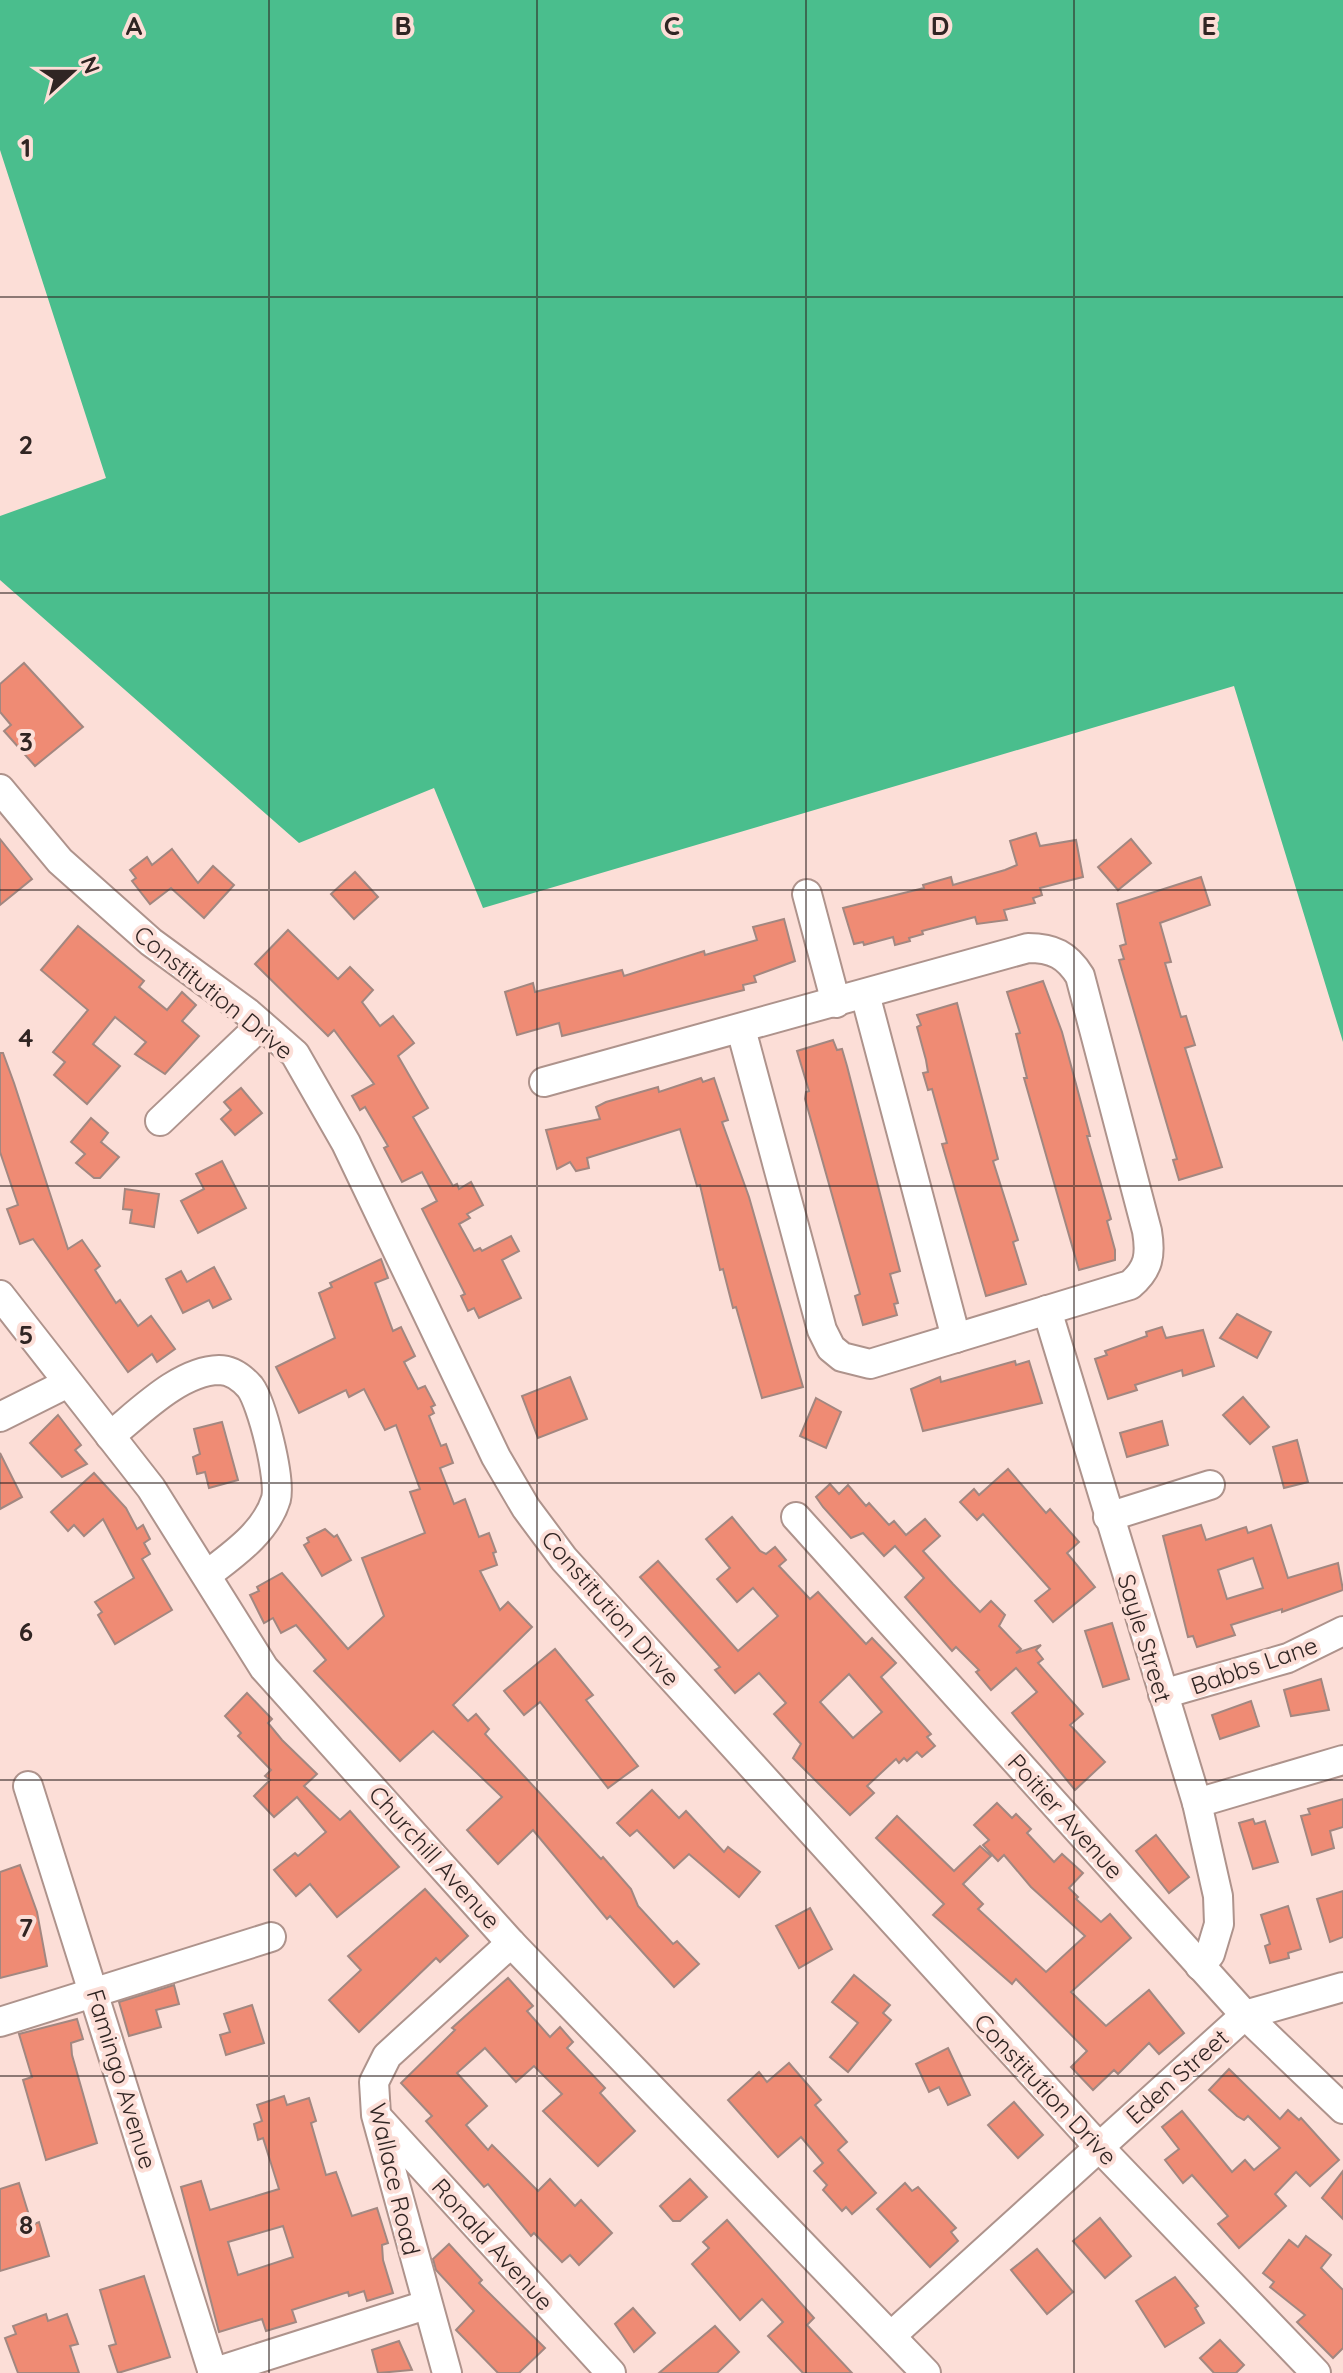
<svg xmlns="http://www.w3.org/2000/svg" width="1343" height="2373" font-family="Quicksand,sans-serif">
	<rect width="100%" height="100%" fill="#fcded7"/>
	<path fill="#4abe8d" d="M0,0h1343v1042l-109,-356 -751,222 -49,-120 -135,55 -299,-263v-64l106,-38 -106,-328z"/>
	<g fill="#ef8b74" stroke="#a28780" stroke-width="2" fill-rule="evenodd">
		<path d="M24,663l59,64 -48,39 -31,-35 7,-6 -11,-13v-28z"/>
		<path d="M1036,833l4,13 36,-6 7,37 -43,11 2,7 -9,3 2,5 -31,7 3,10 -30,4 -2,-7 -53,14 1,3 -14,4 1,3 -15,4 -2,-8 -29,8 -1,-3 -9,2 -11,-36 81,-20 -1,-3 28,-8 2,8 52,-15 12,-5 -7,-24z"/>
		<path d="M0,839l32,40 -32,26z"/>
		<path d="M1131,839l20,24 -33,27 -20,-23z"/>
		<path d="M172,849l26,34 15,-17 21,19 -30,33 -33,-30 -21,16 -18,-23 4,-3 -6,-8 17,-13 5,8z"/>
		<path d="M355,872l23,25 -24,22 -23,-25z"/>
		<path d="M1201,877l9,28 -50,18 11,39 -6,1 16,54 5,-1 9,29 -10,3 37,119 -43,13 -6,-20 4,-1 -58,-199 5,-1 -4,-13 6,-2 -9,-40z"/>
		<path d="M784,919l11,42 -41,15 2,6 -13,3 1,5 -182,46 -3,-13 -42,12 -12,-43 28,-9 2,9 87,-22 2,6 80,-25 1,4 52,-15 -4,-13z"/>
		<path d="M78,926l66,55 -5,6 28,23 15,-18 14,13 -14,16 17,15 -34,38 -30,-20 11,-12 -31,-25 -22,27 27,22 -33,38 -33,-29 11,-13 -12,-10 35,-42 -47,-40z"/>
		<path d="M288,930l50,49 12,-12 23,23 -11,12 18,24 13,-10 21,27 -16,13 30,52 -15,9 40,69 4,-2 2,5 12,-7 12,23 -16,9 3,4 -11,6 15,27 6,-3 2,3 29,-15 8,15 -17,9 19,38 -42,20 -5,-10 -6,3 -7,-15 4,-2 -43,-85 15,-8 -15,-29 -20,10 -18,-34 4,-2 -23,-39 -5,3 -8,-14 22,-12 -40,-54 -6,6 -73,-72z"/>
		<path d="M1043,981l19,51 28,104h-3l24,83 -4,2 8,29v10l-36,10 -55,-192h3l-11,-44 4,-1 -13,-41z"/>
		<path d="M957,1003l41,156 -5,2 25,79 -5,2 13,42 -40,12 -44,-152 5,-1 -15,-54 -4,1 -5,-17 5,-1 -2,-12 -9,-33 4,-2 -4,-10z"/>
		<path d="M833,1040l4,10 5,-1 5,17 53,205 -10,3 8,29 -4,1 3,11 -34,10 -8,-29 5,-2 -55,-195 1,-7 3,-1 -12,-40z"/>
		<path d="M0,1053h3l11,30 54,166 14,-9 18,26 -5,4 21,33 4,-3 18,26 13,-10 24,33 -18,13 -5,-8 -24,18 -95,-133 -13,5 -13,-35 11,-4 -18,-53z"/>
		<path d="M701,1078l2,4 11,-4 14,42 -6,2 27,75 54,190 -41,11 -26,-91 -3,1 -10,-39 -3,1 -20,-85 -3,1 -17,-57 -93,29 2,10 -13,3 -6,-9 -13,7 -11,-39 54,-11 -4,-12 10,-5 52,-15 1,5z"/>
		<path d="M241,1088l21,25 -27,22 -14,-16 10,-9 -7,-8z"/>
		<path d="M91,1118l17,15 -7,9 18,15 -19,21h-6l-18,-15 9,-9 -14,-12z"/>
		<path d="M222,1161l24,47 -48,25 -17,-32 23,-12 -8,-15z"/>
		<path d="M125,1189l34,5 -5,33 -24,-4 2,-13 -9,-1z"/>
		<path d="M381,1259l7,19 -13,5 18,48 8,-4 14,29 -11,6 14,27 7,-3 10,19 -4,2 3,6 -5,3 12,30 5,-2 7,19 -13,5 14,36 11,-5 14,38 10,-4 7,19 -3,1 4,12 -17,6 20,39 8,-8 24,25 -79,78 15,16 8,-7 13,15 -4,5 116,125 2,-2 28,32 7,17 35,38 4,-3 22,23 -25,23 -64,-71 -3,3 -74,-89 -35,34 -31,-34 35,-33 -69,-66 -33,30 -86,-90 12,-11 -30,-35 -15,8 -8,-15 -9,5 -14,-28 9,-4 -2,-4 25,-14 66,76 36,-33 -22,-58 63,-25 -15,-41 10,-3 -24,-64 -11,5 -21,-41 -15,8 -3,-7 -47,23 -23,-46 59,-29 -16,-45 13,-6 -2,-4z"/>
		<path d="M214,1267l17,32 -18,9 -4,-8 -26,13 -17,-34 15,-8 6,11z"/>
		<path d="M1237,1314l34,18 -14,26 -37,-20z"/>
		<path d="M1162,1327l4,11 37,-8 11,36 -31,10 -1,-6 -47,15 2,5 -29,9 -13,-40 12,-4 -2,-4 42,-15 -1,-4z"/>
		<path d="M1015,1361l1,4 13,-4 13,42 -119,28 -12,-42 29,-12 1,5z"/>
		<path d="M570,1377l17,42 -49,19 -16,-42z"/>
		<path d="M1243,1397l26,30 -19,17 -27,-29z"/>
		<path d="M816,1398l25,14 -15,36 -26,-12z"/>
		<path d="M58,1415l23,30 -6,5 12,14 -25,13 -32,-34z"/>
		<path d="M1162,1421l6,24 -41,12 -7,-24z"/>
		<path d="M222,1422l16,58 -29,8 -4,-16 -8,2 -4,-17 7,-3 -6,-25z"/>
		<path d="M1297,1440l11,42 -24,6 -11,-41z"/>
		<path d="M0,1453l22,44 -22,12z"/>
		<path d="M1008,1469l38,44 4,-4 29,33 -12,11 28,34 -42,35 -18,-21 15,-12 -67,-75 -6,6 -17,-18 14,-13 5,6z"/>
		<path d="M94,1473l32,35 11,21 6,-4 7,14 -6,4 6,11 -8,5 30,51 -57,34 -17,-29 4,-3 -7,-10 39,-24 -31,-59 -19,17 -10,-11 -6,6 -17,-19z"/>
		<path d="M830,1484l9,10 9,-9 18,21 3,-3 20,22 5,-4 12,14 19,-16 15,17 -17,15 30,33 27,28 11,-11 14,14 -6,11 22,23 -5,4 25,-8 -5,5 7,9 -5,4 45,51 -13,11 35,37 -30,28 -63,-77 25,-21 -21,-24 -25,22 -15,-18 3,-2 -23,-23 -4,4 -47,-54 19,-19 -29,-32 -11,10 -21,-23 -12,5 -28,-31 -7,-10z"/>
		<path d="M732,1517l28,34 6,3 9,-7 11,13 -7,6 31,33 8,-7 48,52 6,-6 24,25 -15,14 50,57 -4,3 8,9 -13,11 -5,-5 -10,9 -3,-3 -5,5 -3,-4 -29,27 7,7 -24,22 -57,-57 8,-14 -27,-30 12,-11 -27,-30 -24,20 -20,-23 5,-3 -80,-90 18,-16 80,90 40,-35 -25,-28 -16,14 -20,-23 13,-11 -24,-29zM849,1674l33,38 -29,26 -33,-36z"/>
		<path d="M1201,1525l5,15 40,-13 2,6 23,-8 17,53 50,-15 5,27 -61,22v-3l-51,16 4,10 -38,12 -4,-11 -5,1 -25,-101zM1253,1558l10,30 -36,11 -9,-29z"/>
		<path d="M325,1529l9,8 3,-2 14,25 -29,16 -18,-31 5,-3 -2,-4z"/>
		<path d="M1112,1623l17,56 -26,8 -18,-56z"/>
		<path d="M555,1649l38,46 -7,5 52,66 -30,22 -68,-86 -16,13 -20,-24z"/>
		<path d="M1321,1679l8,31 -38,6 -7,-26z"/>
		<path d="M247,1693l25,26 -4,4 14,17 35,34 -13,12 36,34 10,-9 49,56 -62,50 -27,-33 -14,12 -22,-26 21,-17 3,3 28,-24 -29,-35 -23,20 -20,-21 16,-16 -5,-4 6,-6 -33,-34 3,-3 -16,-17z"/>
		<path d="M1251,1701l8,25 -39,13 -8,-24z"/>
		<path d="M652,1790l27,28 7,-7 38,41 4,-5 32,25 -21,25 -50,-43 -15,14 -37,-38 -7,6 -13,-13z"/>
		<path d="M1343,1799v28l-13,4 4,17 -22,7 -11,-39 9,-2 -2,-5z"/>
		<path d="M997,1803l15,15 4,-4 15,15 -4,4 27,29 8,-8 21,19 -14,15 9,9 -2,2 25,23 9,-8 21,24 -60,54 35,34 43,-36 35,43 -25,21 -10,-11 -31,31 -4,-4 -21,20 -22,-23 16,-16 -71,-72 -4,5 -79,-69 11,-11 -68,-66 21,-22 57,55 26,-25 11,10 -28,28 20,20 -5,5 68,63 39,-36 -54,-49 -27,-32 -6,6 -15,-16 6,-5 -15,-15z"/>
		<path d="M1253,1819l2,5 10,-3 13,41 -25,7 -14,-46z"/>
		<path d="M1156,1835l33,42 -20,16 -33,-42z"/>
		<path d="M20,1865l17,47 10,54 -47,12v-106z"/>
		<path d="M425,1889l43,47 -28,26 -4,-4 -77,74 -30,-32 32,-30 -13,-14z"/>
		<path d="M1343,1891v46l-13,5 -13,-43z"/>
		<path d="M1288,1906l13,43 -13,4 1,5 -19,5 -5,-17 5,-2 -9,-29z"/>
		<path d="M810,1908l22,41 -33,19 -23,-42z"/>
		<path d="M854,1975l36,30 -7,8 8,7 -43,52 -18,-15 28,-34 -26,-21z"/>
		<path d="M508,1978l25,28 -6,5 23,26 10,-10 13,15 -6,6 38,40 -5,5 35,38 -37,35 -55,-55 19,-17 -28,-28 -18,16 -31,-34 -28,25 30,33 -21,19 22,25 4,-5 46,46 12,-12 25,27 6,-6 31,33 -33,32 -9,-10 -8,7 -28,-29 -3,3 -43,-52 -4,3 -58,-66 6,-5 -31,-33 54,-53 -3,-2z"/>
		<path d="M174,1985l5,19 -23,6 5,17 -32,9 -10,-34z"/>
		<path d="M252,2005l12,38 -38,12 -6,-20 10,-3 -6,-18z"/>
		<path d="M77,2019l6,20 -12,4 1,12 25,88 -51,17 -23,-80 9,-3 -13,-43z"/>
		<path d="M948,2048l22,47 -22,10 -9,-18 -10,5 -13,-28z"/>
		<path d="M789,2063l32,37 -6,5 32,37 -9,8 38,43 -24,21 -6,-7 -4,4 -19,-21 4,-5 -13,-14 9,-8 -22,-26 -23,20 -50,-57 31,-28 8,10z"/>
		<path d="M1229,2069l51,50 8,-9 11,10 2,-2 38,42 -29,26 -14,-14 -21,22 11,12 -47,42 -21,-24 10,-8 -36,-41 -9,8 -18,-23 14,-11 -17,-22 20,-16 50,61 13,-12 9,10 26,-22 -32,-32 -4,4 -7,-4 -28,-26z"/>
		<path d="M284,2096l3,9 22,-7 7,23 -5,2 15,52 10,-3 16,44 25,-8 11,35 -6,2 1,15 10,33 -26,8 -3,-10 -15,5 -1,-4 -56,18 4,12 -30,9 -4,-12 -43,13 -38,-145 20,-6 9,29 69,-21 -16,-51 -5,2 -4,-16 8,-3 -5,-16zM283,2226l10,31 -55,18 -10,-33z"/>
		<path d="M1014,2102l29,33 -25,23 -30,-33z"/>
		<path d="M1343,2171v48l-21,-21z"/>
		<path d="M690,2179l17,18 -27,24h-7l-13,-15z"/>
		<path d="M19,2183l13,42 7,-3 10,34 -49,15v-82z"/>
		<path d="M905,2183l7,8 6,-4 38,41 -5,4 7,9 -28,26 -53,-58z"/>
		<path d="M1100,2218l31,38 -26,22 -32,-37z"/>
		<path d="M727,2220l87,98 -7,7 45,48h-49l-35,-37 15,-14 -21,-23 -22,21 -48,-56 17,-16 -6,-6z"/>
		<path d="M1306,2236l25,19 -10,13 22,22v58l-10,10 -36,-36 8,-7 -35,-28 4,-5 -11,-9 26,-33 9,7z"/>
		<path d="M449,2244l33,36 -3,3 66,65 -26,25h-21l-42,-43 18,-19 -38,-41 -3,-11z"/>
		<path d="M1037,2249l36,43 -26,22 -36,-44z"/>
		<path d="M144,2276l26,81 -52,16 -9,-27 7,-2 -16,-54z"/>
		<path d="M1175,2277l23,29 -3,2 9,15 -39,24 -29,-46z"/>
		<path d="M633,2308l22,25 -21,19 -19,-28z"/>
		<path d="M46,2314l2,7 19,-7 11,30 -8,2 9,27h-61l-13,-35 11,-4 -3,-8z"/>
		<path d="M715,2326l24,26 -22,21h-58z"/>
		<path d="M1220,2340l24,25 -8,8h-22l-14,-15z"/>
		<path d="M399,2341l13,29 -34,3 -6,-23z"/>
	</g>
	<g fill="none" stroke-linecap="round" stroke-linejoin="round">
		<defs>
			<g id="minor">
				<path d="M0,789l60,72 91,81 97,71 47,41 51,89 150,314 30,51 38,51 534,587 218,227"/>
				<path d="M807,894l29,109"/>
				<path d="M865,994l91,344"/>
				<path d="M544,1082l484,-134c25,0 39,7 52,28l67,255c4,24 2,38 -17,54l-260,79 -28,-7 -11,-9 -9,-18 -81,-301"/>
				<path d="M160,1121l101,-96"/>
				<path d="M0,1295l151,193 113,180 247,275 415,430"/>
				<path d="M1047,1310l150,493 21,93 1,28 -9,30 -10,12"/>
				<path d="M0,1417l68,-34"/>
				<path d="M110,1436c29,-23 69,-65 109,-66 12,0 23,8 31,17 12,16 31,92 26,112 -10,33 -42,55 -68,75"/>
				<path d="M796,1517l449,498 98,94"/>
				<path d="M1108,1517l102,-32"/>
				<path d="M1163,1694l125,-36 55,-27"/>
				<path d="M28,1786l185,587"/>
				<path d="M1197,1803l146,-43"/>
				<path d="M0,2022l271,-85"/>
				<path d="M379,2119l232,254"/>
				<path d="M891,2336l354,-321 98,-28"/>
				<path d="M212,2373l214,-68"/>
				<path d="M447,2373l-71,-258 -2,-33 13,-26 124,-113"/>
			</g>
		</defs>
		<use href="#minor" stroke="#ae938c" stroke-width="32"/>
		<use href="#minor" stroke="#fff" stroke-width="28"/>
	</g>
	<path fill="none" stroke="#302523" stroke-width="2" stroke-opacity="0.55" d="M269,0v2373M537,0v2373M806,0v2373M1074,0v2373M0,297h1343M0,593h1343M0,890h1343M0,1186h1343M0,1483h1343M0,1780h1343M0,2076h1343"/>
	<g text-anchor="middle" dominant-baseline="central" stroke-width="8" stroke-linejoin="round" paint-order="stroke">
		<g font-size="24" fill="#302523" stroke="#fcded7">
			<text transform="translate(214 992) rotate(39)">Constitution Drive</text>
			<text transform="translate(611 1608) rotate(49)">Constitution Drive</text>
			<text transform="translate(1145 1638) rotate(73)">Sayle Street</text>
			<text transform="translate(1254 1665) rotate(-19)">Babbs Lane</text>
			<text transform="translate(1066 1816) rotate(48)">Poitier Avenue</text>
			<text transform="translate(435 1857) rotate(48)">Churchill Avenue</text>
			<text transform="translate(1177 2076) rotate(-42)">Eden Street</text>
			<text transform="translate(122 2079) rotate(73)">Famingo Avenue</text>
			<text transform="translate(1046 2089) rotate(47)">Constitution Drive</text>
			<text transform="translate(395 2179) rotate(77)">Wallace Road</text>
			<text transform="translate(493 2244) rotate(48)">Ronald Avenue</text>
		</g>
	</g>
	<g font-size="26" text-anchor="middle" font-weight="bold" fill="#302523" stroke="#fcded7" stroke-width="8" stroke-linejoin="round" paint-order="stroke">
		<text x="134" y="35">A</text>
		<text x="403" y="35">B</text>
		<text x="672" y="35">C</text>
		<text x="940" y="35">D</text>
		<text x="1209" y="35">E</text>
		<text x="26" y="157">1</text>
		<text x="26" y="454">2</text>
		<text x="26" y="751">3</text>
		<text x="26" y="1047">4</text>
		<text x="26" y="1344">5</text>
		<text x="26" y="1641">6</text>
		<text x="26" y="1937">7</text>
		<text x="26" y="2234">8</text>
	</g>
	<g transform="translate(72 72) rotate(69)" stroke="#fcded7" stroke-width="6" paint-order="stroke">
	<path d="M0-6L14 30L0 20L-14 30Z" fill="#302523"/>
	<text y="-12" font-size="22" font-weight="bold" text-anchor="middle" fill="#302523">N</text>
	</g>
</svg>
